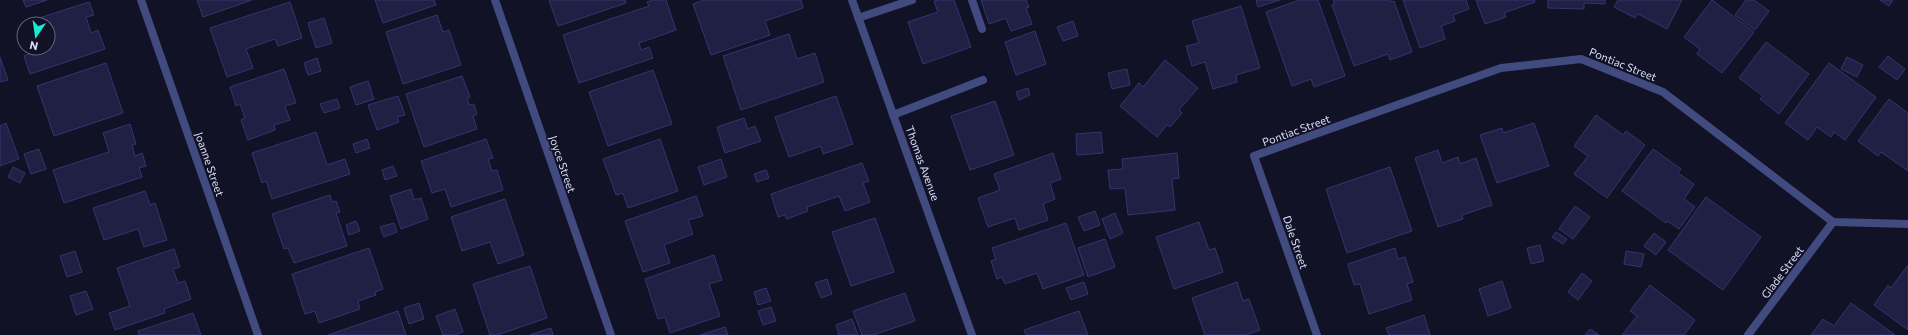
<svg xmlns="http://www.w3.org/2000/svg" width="1908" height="335" font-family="Commissioner,sans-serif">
	<rect width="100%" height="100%" fill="#121226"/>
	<g fill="#202045" stroke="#34346f">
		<path d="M23,0h24l-21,7z"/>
		<path d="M197,0h55l-49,17z"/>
		<path d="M375,0h59l2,5 -53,18z"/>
		<path d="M549,0h76l1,3 -68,23z"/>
		<path d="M653,0h13l10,30 -37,13 2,7 8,-3 4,11 -74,25 -16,-48 86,-29 -2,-4z"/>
		<path d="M704,0h97l2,8 -38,13 5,14 -59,20 -18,-51z"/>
		<path d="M938,0h16l17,47 -48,17 -15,-42 30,-10 -4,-11z"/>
		<path d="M981,0h45l3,7 -3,1 6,16 -21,7 -5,-13 -17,6z"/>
		<path d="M1256,0h24l-22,7z"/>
		<path d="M1299,0h19l27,76 -31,11 -3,-8 -19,7 -26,-74z"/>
		<path d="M1333,0h57l1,2 3,-1 18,51 -22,8 -2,-6 -34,12 -22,-61 3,-1z"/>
		<path d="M1403,0h63l3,9 -16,6 2,6 -14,5 4,13 -25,9z"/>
		<path d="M1476,0h58l1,2 -31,11 2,4 -21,7z"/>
		<path d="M1548,0h57v4l-21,-1v6l-36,-1z"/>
		<path d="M1618,0h64l-15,29 -29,-15 -3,4 -21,-11z"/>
		<path d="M1712,0l42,32 -32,41 -25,-19 3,-5 -16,-12z"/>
		<path d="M1746,0h8l15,11 -14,19 -20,-15z"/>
		<path d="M1880,0h13l-4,6z"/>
		<path d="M89,2l5,13 -8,2 5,16 7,-3 7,19 -75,25 -6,-18 18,-8h6v-24h-13l-2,-4z"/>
		<path d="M290,2l12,36 -24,8 -3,-7 -29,10 7,19 -26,9 -17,-49z"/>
		<path d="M1241,6l19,62 -24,7 1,7 -24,7 -8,-27 -13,4 -6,-20 13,-3 -7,-22z"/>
		<path d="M437,15l6,17 6,-2 12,35 -58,19 -17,-52z"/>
		<path d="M324,18l8,25 -16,5 -8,-25z"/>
		<path d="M1073,21l5,15 -15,5 -6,-14z"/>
		<path d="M1035,31l11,33 -30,11 -11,-33z"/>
		<path d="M789,34l8,25 18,-6 9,29 -83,28 -18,-54z"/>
		<path d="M1766,42l43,32 -30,40 -19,-15 3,-3 -24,-18z"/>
		<path d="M1888,56l17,13 -8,11 -18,-13z"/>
		<path d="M0,57l8,23 -8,2z"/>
		<path d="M1847,57l16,8 -6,12 -16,-8z"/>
		<path d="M317,58l4,13 -13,4 -4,-12z"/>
		<path d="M1165,60l33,28 -19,22 3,3 -12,14 -3,-2 -10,12 -37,-31 19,-23 4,4z"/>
		<path d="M106,63l17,50 -69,23 -17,-50z"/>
		<path d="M1829,63l47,34 -31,43 -11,-8 -3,5 -14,-10 -9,13 -23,-17z"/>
		<path d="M284,69l12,34 -11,3 5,14 -16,5 1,5 -27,10 -7,-20 4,-2 -5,-14 -4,2 -6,-19z"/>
		<path d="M1127,69l3,16 -18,4 -4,-16z"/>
		<path d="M653,70l19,54 -64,22 -19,-54z"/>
		<path d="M462,76l8,21 -3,1 2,7 5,-1 3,10 -4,2 4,13 -53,18 -18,-53z"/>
		<path d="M368,81l6,18 -18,6 -6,-18z"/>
		<path d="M1028,88l2,7 -11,5 -3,-8z"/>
		<path d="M398,96l7,19 -8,2 2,5 -22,8 -9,-25z"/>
		<path d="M836,96l17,48 -30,10 -2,-8 -32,11 -14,-40z"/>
		<path d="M337,99l3,9 -16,5 -4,-9z"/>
		<path d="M1889,99l19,14v58l-27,-19 -3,4 -20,-15z"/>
		<path d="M995,101l19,54 -44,15 -19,-54z"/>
		<path d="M1596,115l27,20 3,-4 19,14 -38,53 -33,-24 14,-18 -14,-10z"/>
		<path d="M744,118l4,11 7,-3 6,15 -36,12 -8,-26z"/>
		<path d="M6,123l13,36 -19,7v-40z"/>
		<path d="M1534,123l15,43 -52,17 -17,-48 22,-7 1,5z"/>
		<path d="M130,124l6,20 -4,1 3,11 7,-3 4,13 -7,2 3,9 -78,26 -11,-33 56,-18 -6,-19z"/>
		<path d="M316,132l11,33 18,-6 5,15 -78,25 -6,-18 -4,2 -10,-30z"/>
		<path d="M1101,132l2,21 -26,2 -1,-21z"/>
		<path d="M367,139l3,9 -14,5 -3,-9z"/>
		<path d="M486,139l7,19 -5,1 4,12 5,-1 6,20 -52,17 -6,-18 -13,4 -11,-32z"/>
		<path d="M660,139l18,52 -50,17 -5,-15 -7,2 -13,-36z"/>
		<path d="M39,149l7,20 -15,5 -7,-20z"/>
		<path d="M1653,149l28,20 -3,4 16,11 -10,15 11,8 -16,22 -12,-8 -1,2 -44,-32z"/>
		<path d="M1438,150l4,13 16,-6 2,7 16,-6 16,47 -30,10 1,4 -25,8 -23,-69z"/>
		<path d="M1053,153l8,26 -11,4 5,16 -12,5 5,16 -29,10 -4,-12 -27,9 -10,-29 22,-8 -6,-16z"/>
		<path d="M1177,153l2,25 -7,1 3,31 -47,5 -3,-27 -15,1 -2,-19 15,-1 -1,-10z"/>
		<path d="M721,159l6,18 -23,8 -6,-18z"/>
		<path d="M862,163l7,18 -6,2 7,19 -25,9 -6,-15 -32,11 1,4 -21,8 -2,-4 -7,2 -7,-23z"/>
		<path d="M393,166l4,10 -12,4 -3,-10z"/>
		<path d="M13,167l12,6 -5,10 -12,-6z"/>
		<path d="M1390,167l22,64 -65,22 -21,-64z"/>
		<path d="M766,170l3,8 -12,4 -3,-8z"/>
		<path d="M411,189l3,11 7,-2 7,21 -27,10 -11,-33z"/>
		<path d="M145,191l5,14 5,-2 12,37 -23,7 -6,-18 -34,11 -11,-32z"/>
		<path d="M330,195l2,7 4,-1 4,11 -4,1 11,33 -53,17 -6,-15 -4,1 -12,-35z"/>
		<path d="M696,196l7,20 -15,4 5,14 -29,11 6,18 -27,9 -18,-51z"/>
		<path d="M1706,197l55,40 -38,53 -55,-40z"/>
		<path d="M505,199l19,56 -26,9 -8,-22 -28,9 -11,-34z"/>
		<path d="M1575,206l15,11 -17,22 -14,-10z"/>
		<path d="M1095,211l5,14 -16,6 -6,-14z"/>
		<path d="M1115,213l8,20 -13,6 -8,-20z"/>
		<path d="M875,218l19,54 -43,14 -19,-54z"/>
		<path d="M356,221l4,10 -11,4 -3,-10z"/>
		<path d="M1199,222l10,28 6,-2 8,24 -49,17 -18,-52z"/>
		<path d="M394,223l3,9 -13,5 -4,-10z"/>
		<path d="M1066,223l18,52 -41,14 -6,-16 -32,11 -3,-7 -5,2 -6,-18 5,-2 -4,-11z"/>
		<path d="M1556,232l11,7 -4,5 -11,-7z"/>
		<path d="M1654,233l12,9 -10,13 -12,-9z"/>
		<path d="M1105,239l10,28 -27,10 -10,-29z"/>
		<path d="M1540,245l4,16 -13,3 -4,-16z"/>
		<path d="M369,248l14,41 -8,3 1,3 -18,6 2,8 -41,14 -4,-12 -10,3 -13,-40z"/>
		<path d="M1395,248l3,11 7,-2 8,25 -6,2 5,16 -43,14 -9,-30 -6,1 -6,-21z"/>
		<path d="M174,249l6,18 -7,2 5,14 7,-2 6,18 -27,10 1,4 -50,17 -6,-17 21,-7 -13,-38z"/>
		<path d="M75,251l7,21 -15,5 -7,-21z"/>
		<path d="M1626,251l18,3 -3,13 -17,-3z"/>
		<path d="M714,255l8,25 -13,4 11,32 -50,17 -5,-16 -7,2 -13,-40z"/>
		<path d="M1908,265v65l-34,-25 14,-20 3,3z"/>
		<path d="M530,266l17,52 -50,17h-7l-17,-51z"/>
		<path d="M1582,273l10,8 -14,19 -10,-8z"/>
		<path d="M827,279l5,15 -11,4 -6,-15z"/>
		<path d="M1502,281l9,27 -23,8 -9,-27z"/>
		<path d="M1084,282l4,12 -17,6 -5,-12z"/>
		<path d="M1237,282l6,19 6,-2 11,31 -14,5h-41l-13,-37z"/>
		<path d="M1650,285l45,35 -11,15h-62l15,-19 -7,-5z"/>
		<path d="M766,288l5,13 -13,4 -4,-13z"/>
		<path d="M86,291l7,18 -17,6 -6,-19z"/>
		<path d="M905,293l10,28 -42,14h-11l-9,-24z"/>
		<path d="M419,303l5,16 -15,5 -5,-16z"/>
		<path d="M1851,303l44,32h-84l12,-16 11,7z"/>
		<path d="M771,307l5,14 -13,4 -5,-14z"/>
		<path d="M455,309l8,23 -8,3h-12l-7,-19z"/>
		<path d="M398,311l8,24h-78z"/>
		<path d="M1079,311l9,24h-62l-2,-5z"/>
		<path d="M193,313l8,22h-62l-1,-4z"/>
		<path d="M1424,315l6,20h-41l-3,-7z"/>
		<path d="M852,319l6,16h-19l-3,-10z"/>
		<path d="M725,327l3,8h-28z"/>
		<path d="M551,328l2,7h-23z"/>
		<path d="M1590,329l9,6h-14z"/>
	</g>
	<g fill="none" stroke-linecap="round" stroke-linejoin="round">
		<g stroke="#414b80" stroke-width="8">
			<path d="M972,0l10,29"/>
			<path d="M858,18l54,-18"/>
			<path d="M893,115l90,-35"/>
		</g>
		<g stroke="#414b80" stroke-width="8">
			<path d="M141,0l117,335"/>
			<path d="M495,0l116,335"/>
			<path d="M852,0l120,335"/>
			<path d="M1317,335l-63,-179 247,-88 80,-9 82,33 170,130 75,2"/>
			<path d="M1748,335l85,-113"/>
		</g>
	</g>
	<g text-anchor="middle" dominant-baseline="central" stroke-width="3" stroke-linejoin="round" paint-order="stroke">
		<g font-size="11" fill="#daddfc" stroke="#121226">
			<text transform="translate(1623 64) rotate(22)">Pontiac Street</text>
			<text transform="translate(1296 130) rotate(-20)">Pontiac Street</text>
			<text transform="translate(923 163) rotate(70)">Thomas Avenue</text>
			<text transform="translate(210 164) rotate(71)">Joanne Street</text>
			<text transform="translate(563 164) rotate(71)">Joyce Street</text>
			<text transform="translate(1296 242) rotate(71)">Dale Street</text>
			<text transform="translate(1782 272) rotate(-53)">Glade Street</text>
		</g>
	</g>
	<g transform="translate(36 36) rotate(193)"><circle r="19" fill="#121226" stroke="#62637c"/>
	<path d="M0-3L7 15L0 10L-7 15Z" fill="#18ead6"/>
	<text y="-6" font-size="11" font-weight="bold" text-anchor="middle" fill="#daddfc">N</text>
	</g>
</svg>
